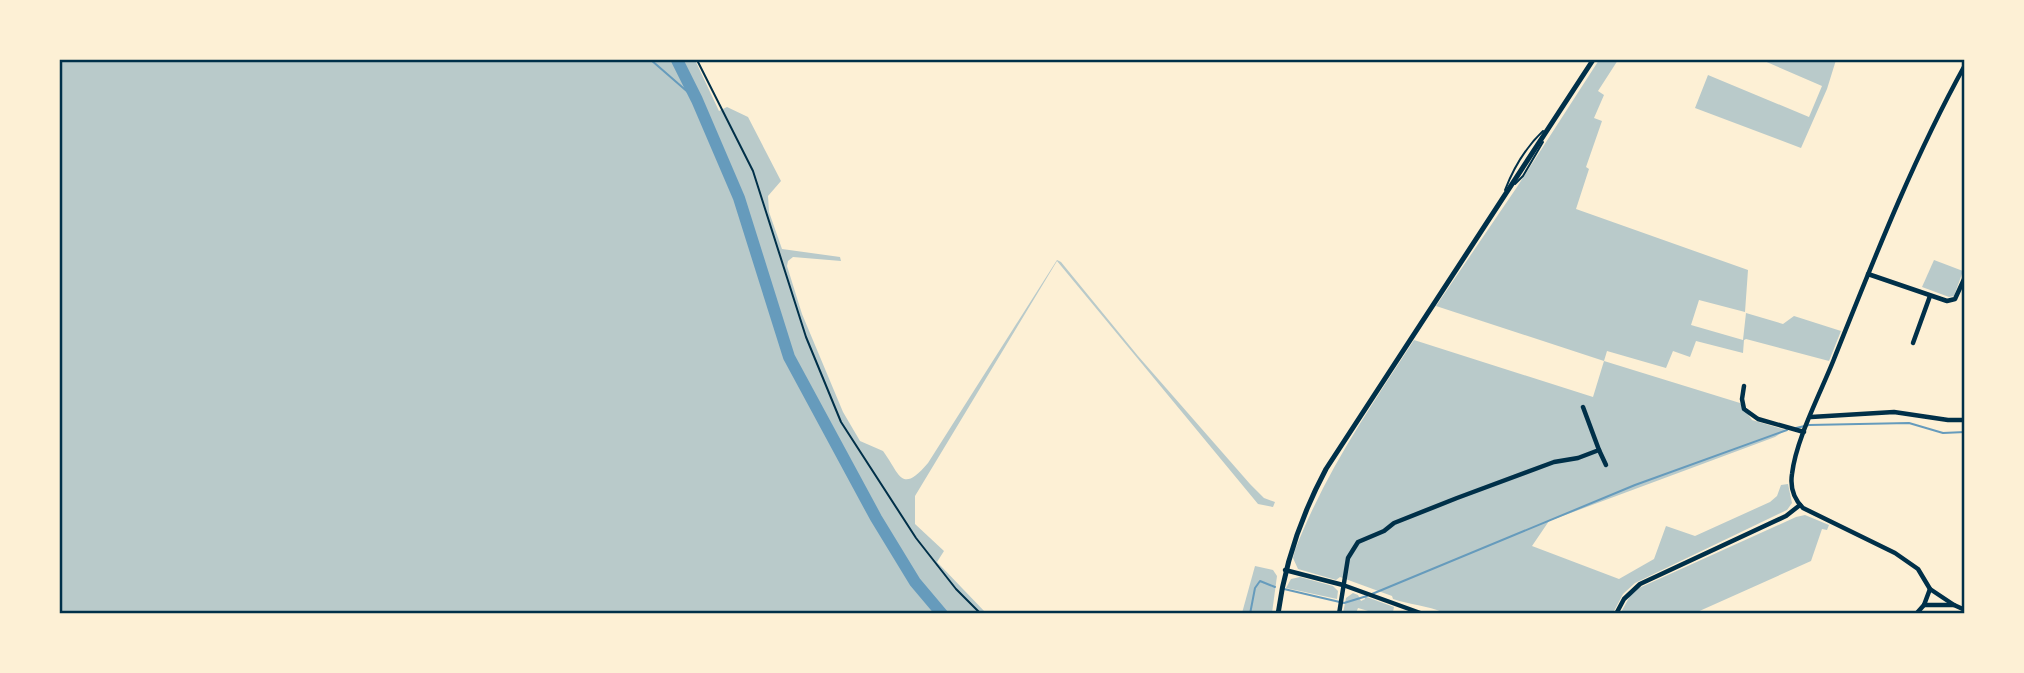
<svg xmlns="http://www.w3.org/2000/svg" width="2024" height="673" font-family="Inter,sans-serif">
	<rect width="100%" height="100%" fill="#fdf0d5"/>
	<g fill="#b9caca">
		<path d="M60,60h635l24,51 8,-4 21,10 33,64 -13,15 1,16 13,37 58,8 1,4 -48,-4 -5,4 -1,5 15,48 41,98 17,29 23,10c17,23 18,44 45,12l129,-203 4,2 77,94 112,128 14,14 11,4 -2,5 -15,-3 -201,-243 -142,235v28l29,27 -7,11 49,51h-926z"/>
		<path d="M1599,60h19l-20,31 6,4 -10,23 8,3 -16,46 3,2 -13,40 172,61 -3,42 -46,-12 -8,25 52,15 3,-27 37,11 11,-8 47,15 -12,30 -83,-22 -2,1 -1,13 -47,-12 -6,16 -17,-6 -7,17 -59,-17 -3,10 136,42 12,17 34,10 -11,7 -226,84 -17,25 87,33 35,-20 12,-33 29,10 75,-34 7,-6 4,-11 7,-1 4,19 -5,7 -152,73 -12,11 -10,19h-169c-17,-8 -34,-8 -51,-14l-1,-3 -52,-19 -4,3 -38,-11 -5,-11 2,-8c30,-77 74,-141 119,-210l179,57 11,-36 -168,-55 81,-119z"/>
		<path d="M1762,60h74l-9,29 -26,59 -106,-40 13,-33 101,42 13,-31z"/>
		<path d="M1934,260l29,11 -9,25 -5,1 -27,-10z"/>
		<path d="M1805,515l24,10 -2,5 -5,-1 -11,32 -116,52 -75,1 10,-18 9,-8 157,-71z"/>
		<path d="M1255,566l18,4 4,6 -5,37h-30z"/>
		<path d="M1300,577l33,9 5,5 -1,8 -51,-11 5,-9z"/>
		<path d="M1353,593l5,2 3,6 4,-2 -1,-3 30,11 -1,5 4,1h-22l-17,-5 -2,5h-13l3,-15z"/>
	</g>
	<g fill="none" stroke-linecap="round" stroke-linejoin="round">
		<g stroke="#669bbc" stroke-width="2">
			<path d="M651,60l46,40"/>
			<path d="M1796,428l13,-3 100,-2 34,10 22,-1"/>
			<path d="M1284,589l60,14 23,-7"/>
			<path d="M1372,594l263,-109 152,-55"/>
			<path d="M1250,614l5,-26 5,-7 15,6"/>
		</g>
		<path stroke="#669bbc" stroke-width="12" d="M677,60l20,40 42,98 50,159 87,161 39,64 27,32"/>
		<g stroke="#003049" stroke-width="2">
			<path d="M697,60l56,111 53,166 35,85 75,116 40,51 25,25"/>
			<path d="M1515,184l8,-8 20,-34"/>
			<path d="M1505,190c9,-23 20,-42 38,-59"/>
		</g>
		<g stroke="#003049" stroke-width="4.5">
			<path d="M1868,274l79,27 8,-2 10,-22"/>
			<path d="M1913,343l17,-47"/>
			<path d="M1744,386l-2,13 2,10 14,10 46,13"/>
			<path d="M1811,417l83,-5 54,8h17"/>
			<path d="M1599,450l7,15"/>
			<path d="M1285,570l58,15 80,29"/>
			<path d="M1924,605h30l11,5"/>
			<path d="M1954,605l-24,-16 -12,-20 -23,-16 -92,-45c-9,-9 -13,-21 -11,-34 4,-35 29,-82 42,-115 40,-100 79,-200 131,-294"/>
			<path d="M1339,614l9,-56 10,-16 26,-11 10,-8 63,-25 97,-36 24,-4 21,-8 -16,-43"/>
			<path d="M1616,614l8,-15 16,-15 146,-68 14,-11"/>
			<path d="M1916,614l8,-9 6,-16"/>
		</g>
		<path stroke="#003049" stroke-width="5" d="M1278,614c7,-53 23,-98 48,-145l267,-409"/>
	</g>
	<rect width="2024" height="673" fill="none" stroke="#fdf0d5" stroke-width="122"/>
	<rect x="61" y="61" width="1902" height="551" fill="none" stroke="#003049" stroke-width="2.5"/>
</svg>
